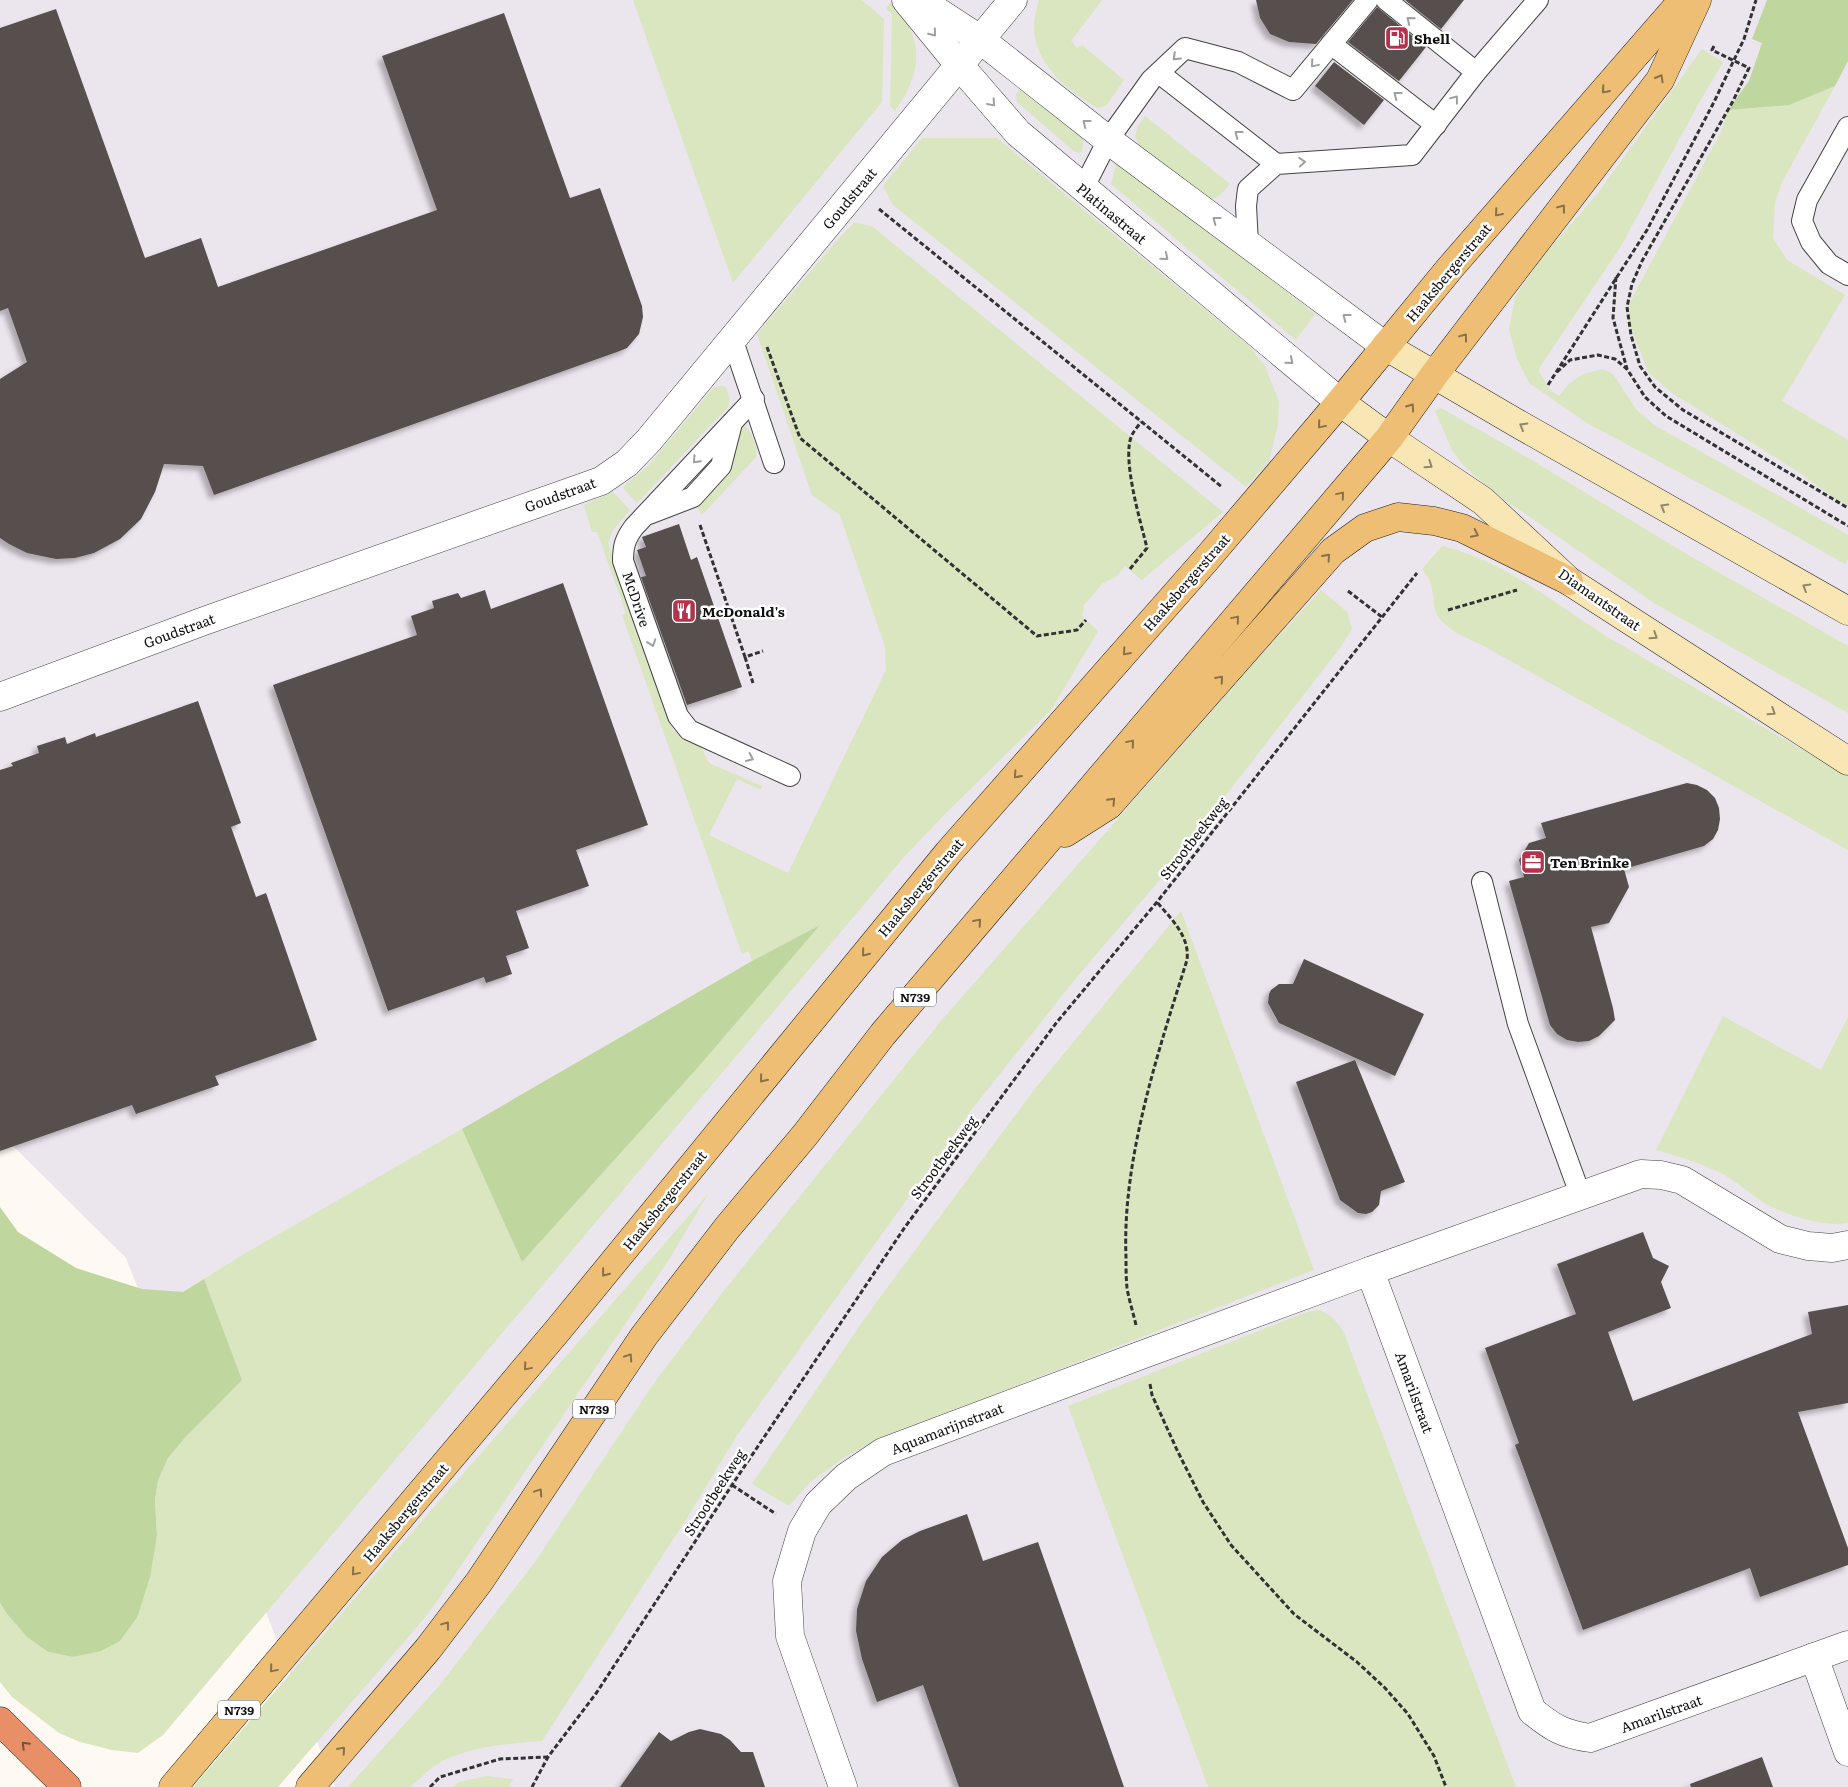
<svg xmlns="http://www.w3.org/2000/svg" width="1848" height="1787" font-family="Literata,serif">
	<defs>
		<filter id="shadow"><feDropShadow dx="-4.5" dy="4.5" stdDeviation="2.5" flood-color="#0004"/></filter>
	</defs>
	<rect width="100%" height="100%" fill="#fefaf3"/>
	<path fill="#ebe5ed" d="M0,0h1848v1787h-1513l-209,-529 -126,-125z"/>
	<g fill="#d9e6bf">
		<path d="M633,0h229l22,19 -2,83 -149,181z"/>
		<path d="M1039,0h63l-31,41 6,7 5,-3 42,35 -18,26 -8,2c-31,-17 -66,-46 -64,-85 1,-8 3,-16 5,-23z"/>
		<path d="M891,2c34,36 32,70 4,109l-5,-5 2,-92 -6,-5z"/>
		<path d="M1702,49l21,13 -24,41 -78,143 -83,124 12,20 9,6 10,-12 14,-10 19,-5 11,5 23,35 18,16 194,110v24l-3,5 -90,-51 -168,-90 -58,-40 -12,-24 -8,-29 6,-33 25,-37 58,-67z"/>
		<path d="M1835,86l-53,96 -7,20 -2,36 14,22 58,35 -63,106 66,39v66l-15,-9 -39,-28 -122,-76 -24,-21 -20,-52 2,-18 91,-170 7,-22 60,-5z"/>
		<path d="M1021,88l64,41 -3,22 -2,2 -5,-1 -58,-50 -1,-8z"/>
		<path d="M1145,116l85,68 -9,10 -8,5 -6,-1 -68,-53 -4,-9 3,-10z"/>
		<path d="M922,138h75l252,208 16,20 14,36 -1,23 -9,36 -23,26 -353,-282 -10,-19z"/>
		<path d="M1118,157l197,157 -19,26 -185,-156z"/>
		<path d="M855,222l18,5 350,285 -81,68 -17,-14 -9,11 -13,6 -19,22 -2,12 16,14 -47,79 -104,102 -43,45 -741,878 -25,18 -26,-3 -32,-8 -21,-9 -47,-36 -12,-15v-79l6,10 21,24 21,15 25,5 47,-16 17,-23 20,-83 -2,-35 3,-19 10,-23 16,-19 58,-59 -38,-101 45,-28 213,-122 60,133 171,-189 125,-147 -66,35 -3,-10 -7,3 -120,-339 4,-2 -29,-81h-5l-8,-27 29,-13 17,18 -17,20 -5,13 66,189 26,12 7,16 4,4 51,22 -1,4 -24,-11 -28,56 79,38 98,-203 -1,-23 -45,-132 -28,-20 -55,-161 82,-96z"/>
		<path d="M723,386l3,1 4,12 -2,8 -91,96 -13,-14v-3l24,-20 66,-79z"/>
		<path d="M1441,408l84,48 158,96 165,94v67l-194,-110 -162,-112 -29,-26 -11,-15 -17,-39z"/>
		<path d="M743,426l4,1c5,8 11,20 9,30l-54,58 -5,-8 28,-30 4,-7 10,-41z"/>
		<path d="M1442,546c66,16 113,59 169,93 78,46 158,91 237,137v74l-366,-205c-15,-7 -46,-19 -48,-39 -1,-15 -2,-26 -12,-37z"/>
		<path d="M1321,590l26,22 5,17 -12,19 -176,227 -87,102 -105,132 -236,328 -49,81 -145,223c-37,3 -76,5 -108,25 -8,6 -16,14 -23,21h-63l91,-101 96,-124 119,-179 69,-91 218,-271 319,-365z"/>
		<path d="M1181,911l133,359 -321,125 -101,38 -44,22 -38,27 -21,24 -37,-22 115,-169 167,-225z"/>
		<path d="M1723,1016l98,54 27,-53v206c-25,4 -64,-8 -85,-21 -14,-9 -27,-21 -42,-29 -21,-10 -43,-17 -65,-23z"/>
		<path d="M708,1194l-38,64 -242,356 -150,173h-85l186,-217z"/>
		<path d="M1319,1310c12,5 18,11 25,23l172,454h-308l-140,-381 239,-94z"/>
		<path d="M487,1776l26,3 -4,8h-56l6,-5z"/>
	</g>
	<g fill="#c0d69f">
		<path d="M1767,0h81v61l-13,25 -46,19 -61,5 21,-29 13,-38 -10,-4z"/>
		<path d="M820,925l-127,148 -171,189 -60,-133 290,-168z"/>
		<path d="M0,1207l18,25 58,36 66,21 41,3 21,-13 38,101 -58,59 -16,19 -10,23 -3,19 2,35 -7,42 -13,41 -17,23 -19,10 -28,6 -25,-5 -21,-15 -21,-24 -6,-10z"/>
	</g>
	<g fill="#574f4d" filter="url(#shadow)">
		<path d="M1256,0h97l-37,44 -27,-2 -19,-8 -10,-16z"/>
		<path d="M1405,0h59l-23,29z"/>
		<path d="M1377,7l49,40 -27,34 -51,-39z"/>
		<path d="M56,9l89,249 56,-20 17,49 219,-77 -55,-154 122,-43 66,185 30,-10 42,118 1,11 -4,17 -12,14 -10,4 -403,143 -11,-29 -39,-2 -9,28 -14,27 -21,20 -26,14 -19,5 -19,1 -29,-6 -18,-9 -9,-6v-159l27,-17 -19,-54 -8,3v-283z"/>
		<path d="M1334,62l50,38 -20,25 -49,-39z"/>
		<path d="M679,524l12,36 6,-3 45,130 -55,18 -46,-128 5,-1 -9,-26 9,-3 -4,-10z"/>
		<path d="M563,583l85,242 -72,25 13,36 -73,25 13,37 -23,8 6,18 -26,9 -2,-6 -96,34 -115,-326 144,-50 -6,-19 23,-8 -2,-7 26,-8 3,5 24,-8 6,19z"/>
		<path d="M198,701l43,122 -10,4 25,70 10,-4 51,147 -102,36 4,9 -83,29 -4,-9 -132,46v-381l13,-4 -2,-3 28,-10 -2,-7 28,-9 2,7 28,-11 1,4z"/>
		<path d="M1687,783l10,2 10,5 8,8 4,10 1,11 -2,11 -5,9 -9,7 -80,23 5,18 -20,36 -18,4 22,81 2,12 -16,16 -10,5 -11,1 -11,-2 -10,-6 -7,-9 -41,-144 15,-4 -5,-17 10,-17 17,-5 -5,-15z"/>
		<path d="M1304,959l120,55 -29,62 -116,-53 -11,-20 1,-9 2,-4 8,-6h14z"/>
		<path d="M1355,1060l50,122 -24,9 -2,14 -7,7 -6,2 -8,-1 -18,-13 -44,-118z"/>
		<path d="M1643,1232l10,26 16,8 -8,16 10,26 -63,24 25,69 179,-67 -4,-22 40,-7v98l-50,9 50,136v17l-88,32 -10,-29 -167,62 -68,-185 4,-2 -34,-95 91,-34 -19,-50z"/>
		<path d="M967,1514l16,47 55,-19 86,245h-165l-36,-102 -46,17 -15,-43 -6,-28 1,-22 9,-28 16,-24 20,-17 18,-9z"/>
		<path d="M700,1729l21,5 9,6 11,12h12l12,35h-145l39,-55 12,9 18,-9z"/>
		<path d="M1762,1757l11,30h-82l-1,-3z"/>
	</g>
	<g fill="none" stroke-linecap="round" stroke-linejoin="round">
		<defs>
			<g id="service">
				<path d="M1386,0l90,72"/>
				<path d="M1331,44l105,81"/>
				<path d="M1159,73l117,91"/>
				<path d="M1848,127l-41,73 -5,21 9,21 18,22 19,11"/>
				<path d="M1083,189l25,-49 43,-60 34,-32 53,14 55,28 75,-90"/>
				<path d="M1248,244l-2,-38 2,-17 28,-25 136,-9 64,-83 62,-72"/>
				<path d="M732,338l42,125"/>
				<path d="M754,399l-120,128c-9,12 -11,19 -11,34l55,155 11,14 101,46"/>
				<path d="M649,514l44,-17 28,-31 11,-43"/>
				<path d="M1482,882l36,142 62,170"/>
			</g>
			<g id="minor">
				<path d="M906,0l54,66 58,67 322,269"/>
				<path d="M920,0l61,40 127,100 277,206"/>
				<path d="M0,697l204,-76 397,-140 26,-18 22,-23 364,-440"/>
				<path d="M1848,1245l-16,3 -24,-2 -28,-7 -98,-59 -21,-5 -20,-1 -271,97 162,440c21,17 31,23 58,27l258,-93"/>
				<path d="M1814,1657l34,95"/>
				<path d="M843,1787l-53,-151 -3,-55 15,-50 16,-27 28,-27 37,-25 261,-98 226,-83"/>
			</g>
			<g id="secondary">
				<path d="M1385,346l130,76 333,189"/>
				<path d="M1340,402l49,36 94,63 86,80 279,180"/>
			</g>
			<g id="primary">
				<path d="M1065,833l44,-28 224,-254 32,-23 33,-11 36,4 28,7 107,53"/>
				<path d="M173,1787l385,-457 390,-477 256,-291 136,-160 110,-134 233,-268"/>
				<path d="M310,1787l118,-138 51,-67 165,-246 83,-108 78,-93 78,-101 506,-596 45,-63 226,-295 37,-80"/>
			</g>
			<path id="motorway" d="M0,1721l67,66"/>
		</defs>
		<use href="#service" stroke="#434343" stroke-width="22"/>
		<use href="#minor" stroke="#434343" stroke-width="29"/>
		<use href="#secondary" stroke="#323232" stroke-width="29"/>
		<use href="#primary" stroke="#212121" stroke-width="29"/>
		<use href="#motorway" stroke="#212121" stroke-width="29"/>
		<g stroke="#323232" stroke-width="3" stroke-dasharray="5 2.5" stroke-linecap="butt">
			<path d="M1714,46l-2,4 37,18 -16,33 -91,160 -10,23 -5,23 4,28 9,31 15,21 28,23 165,98"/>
			<path d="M879,209l343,278"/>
			<path d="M1616,277l-3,41 14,51 18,28 21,19 182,110"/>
			<path d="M767,347l33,91 237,198 40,-6 9,-10"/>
			<path d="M1557,372l13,-12 28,-5 17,4 12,10"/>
			<path d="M1548,385l99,-155 67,-128 30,-63 12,-39"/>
			<path d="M700,525l45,132 18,-6"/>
			<path d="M1130,569l17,-21c-6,-25 -26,-91 -15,-113 2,-4 6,-9 9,-13"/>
			<path d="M1348,591l34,26"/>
			<path d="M1448,610l69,-20"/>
			<path d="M745,657l8,26"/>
			<path d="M1136,1325c-3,-13 -7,-25 -9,-37 -1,-10 -1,-21 -1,-31 -4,-97 32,-205 61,-297 3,-24 -16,-41 -30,-58"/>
			<path d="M1150,1384l2,11 25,55 26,52 28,43 63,69 63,48 28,26 23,26 26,42 12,31"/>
			<path d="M732,1485l44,29"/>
			<path d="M430,1787l10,-10 60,-18 48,-2"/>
			<path d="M532,1787l16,-30 49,-65 135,-207 173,-258 152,-205 100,-120 260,-329"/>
		</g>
		<use href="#service" stroke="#fff" stroke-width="20"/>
		<use href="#minor" stroke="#fff" stroke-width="28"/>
		<use href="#secondary" stroke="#f8e6b4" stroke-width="28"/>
		<use href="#primary" stroke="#edbe74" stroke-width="28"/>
		<use href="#motorway" stroke="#e88f67" stroke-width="28"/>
	</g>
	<defs><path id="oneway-chevron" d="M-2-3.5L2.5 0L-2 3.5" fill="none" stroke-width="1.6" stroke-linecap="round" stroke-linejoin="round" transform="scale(1.25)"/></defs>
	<g stroke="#9f9f9f">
		<use href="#oneway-chevron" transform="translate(1410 20) rotate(-141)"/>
		<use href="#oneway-chevron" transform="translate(933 33) rotate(51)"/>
		<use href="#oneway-chevron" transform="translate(1176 57) rotate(136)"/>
		<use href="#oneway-chevron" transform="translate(1314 64) rotate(130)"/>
		<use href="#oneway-chevron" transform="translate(1397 95) rotate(-142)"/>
		<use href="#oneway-chevron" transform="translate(1455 99) rotate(-53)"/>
		<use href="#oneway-chevron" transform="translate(992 103) rotate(49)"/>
		<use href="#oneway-chevron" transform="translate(1086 123) rotate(-142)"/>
		<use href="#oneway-chevron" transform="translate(1238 134) rotate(-142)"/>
		<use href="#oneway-chevron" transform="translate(1302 162) rotate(-4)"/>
		<use href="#oneway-chevron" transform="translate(1216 220) rotate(-143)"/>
		<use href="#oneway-chevron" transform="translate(1165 257) rotate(40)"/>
		<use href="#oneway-chevron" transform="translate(1346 317) rotate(-143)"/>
		<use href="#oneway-chevron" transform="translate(1290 361) rotate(40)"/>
		<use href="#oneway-chevron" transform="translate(696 460) rotate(133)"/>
		<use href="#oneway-chevron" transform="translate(652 643) rotate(71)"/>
		<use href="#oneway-chevron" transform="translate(750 758) rotate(25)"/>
	</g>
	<g stroke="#8a7047">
		<use href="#oneway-chevron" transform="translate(1660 78) rotate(-60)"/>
		<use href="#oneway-chevron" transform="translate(1605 90) rotate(131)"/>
		<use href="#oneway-chevron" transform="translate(1562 208) rotate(-53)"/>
		<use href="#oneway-chevron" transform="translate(1498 213) rotate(131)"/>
		<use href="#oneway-chevron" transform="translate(1464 337) rotate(-53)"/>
		<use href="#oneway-chevron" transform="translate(1411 407) rotate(-54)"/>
		<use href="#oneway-chevron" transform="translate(1321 425) rotate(130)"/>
		<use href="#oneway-chevron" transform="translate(1341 495) rotate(-50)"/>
		<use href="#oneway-chevron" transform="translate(1475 534) rotate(26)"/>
		<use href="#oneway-chevron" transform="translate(1327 557) rotate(-48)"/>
		<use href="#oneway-chevron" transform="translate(1236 619) rotate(-50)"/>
		<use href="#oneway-chevron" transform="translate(1126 652) rotate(131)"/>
		<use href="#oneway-chevron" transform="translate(1220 679) rotate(-49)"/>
		<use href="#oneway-chevron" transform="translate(1131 743) rotate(-50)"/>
		<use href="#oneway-chevron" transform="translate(1017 775) rotate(132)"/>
		<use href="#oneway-chevron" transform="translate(1112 801) rotate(-46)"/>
		<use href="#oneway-chevron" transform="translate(978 922) rotate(-49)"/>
		<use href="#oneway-chevron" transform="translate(865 953) rotate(129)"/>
		<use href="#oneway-chevron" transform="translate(763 1079) rotate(129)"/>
		<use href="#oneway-chevron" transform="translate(605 1273) rotate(129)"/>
		<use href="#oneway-chevron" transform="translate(629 1357) rotate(-56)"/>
		<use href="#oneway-chevron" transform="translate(527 1367) rotate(130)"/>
		<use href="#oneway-chevron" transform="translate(539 1492) rotate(-56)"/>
		<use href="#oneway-chevron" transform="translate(355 1572) rotate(130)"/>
		<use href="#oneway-chevron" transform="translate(446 1625) rotate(-53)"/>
		<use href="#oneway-chevron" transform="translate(273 1669) rotate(130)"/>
		<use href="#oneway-chevron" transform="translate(342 1750) rotate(-49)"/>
	</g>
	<g stroke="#90866a">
		<use href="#oneway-chevron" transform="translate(1523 426) rotate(-150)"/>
		<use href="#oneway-chevron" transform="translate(1429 465) rotate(34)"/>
		<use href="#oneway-chevron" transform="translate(1664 507) rotate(-150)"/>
		<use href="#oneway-chevron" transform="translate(1806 587) rotate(-150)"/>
		<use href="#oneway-chevron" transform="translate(1654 636) rotate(33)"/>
		<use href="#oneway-chevron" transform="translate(1772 712) rotate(33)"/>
	</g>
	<use stroke="#7c503c" href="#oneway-chevron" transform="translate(25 1745) rotate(-135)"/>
	<defs>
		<symbol id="fuel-square" viewBox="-11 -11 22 22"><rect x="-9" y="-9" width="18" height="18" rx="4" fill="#b4334c" stroke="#fff"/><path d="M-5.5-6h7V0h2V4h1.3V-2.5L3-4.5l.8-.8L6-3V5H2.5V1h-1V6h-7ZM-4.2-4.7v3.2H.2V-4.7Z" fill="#fff"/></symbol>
		<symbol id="restaurant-square" viewBox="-11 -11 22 22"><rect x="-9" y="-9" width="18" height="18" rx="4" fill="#b4334c" stroke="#fff"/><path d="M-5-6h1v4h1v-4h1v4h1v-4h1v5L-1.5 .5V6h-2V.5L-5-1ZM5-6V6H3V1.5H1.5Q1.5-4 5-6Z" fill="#fff"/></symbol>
		<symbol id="office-square" viewBox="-11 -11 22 22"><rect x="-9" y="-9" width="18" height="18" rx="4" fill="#b4334c" stroke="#fff"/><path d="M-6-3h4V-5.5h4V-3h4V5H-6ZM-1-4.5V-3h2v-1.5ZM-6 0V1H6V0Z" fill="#fff"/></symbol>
	</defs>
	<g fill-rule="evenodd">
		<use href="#fuel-square" x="1383" y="24" width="28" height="28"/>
		<use href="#restaurant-square" x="670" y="597" width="28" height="28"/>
		<use href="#office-square" x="1519" y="848" width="28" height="28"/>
	</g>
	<g text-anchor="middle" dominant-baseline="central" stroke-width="5" stroke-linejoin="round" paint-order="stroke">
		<g fill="#fff" stroke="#585858" stroke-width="1">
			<rect x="894" y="987.5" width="42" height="19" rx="4"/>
			<rect x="573" y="1399.5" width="42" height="19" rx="4"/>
			<rect x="218" y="1700.5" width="42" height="19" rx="4"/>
		</g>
		<g font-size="12" font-weight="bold" fill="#101010">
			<text x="915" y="997">N739</text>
			<text x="594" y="1409">N739</text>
			<text x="239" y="1710">N739</text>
		</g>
		<g font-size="14" font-weight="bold" fill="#101010" stroke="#fff" text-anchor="start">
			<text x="1414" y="38">Shell</text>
			<text x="702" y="611">McDonald's</text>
			<text x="1550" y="862">Ten Brinke</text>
		</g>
		<g font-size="14" fill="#101010" stroke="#fff">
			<text transform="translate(849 198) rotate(-50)">Goudstraat</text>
			<text transform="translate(1112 213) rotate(40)">Platinastraat</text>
			<text transform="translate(1448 272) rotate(-50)">Haaksbergerstraat</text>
			<text transform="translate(560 494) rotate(-20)">Goudstraat</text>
			<text transform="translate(1186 582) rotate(-49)">Haaksbergerstraat</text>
			<text transform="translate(637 599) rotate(71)">McDrive</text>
			<text transform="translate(1600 599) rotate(35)">Diamantstraat</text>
			<text transform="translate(179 630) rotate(-20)">Goudstraat</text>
			<text transform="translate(1193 838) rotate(-52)">Strootbeekweg</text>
			<text transform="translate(920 887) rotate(-50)">Haaksbergerstraat</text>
			<text transform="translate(943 1157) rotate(-53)">Strootbeekweg</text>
			<text transform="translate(664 1200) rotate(-51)">Haaksbergerstraat</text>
			<text transform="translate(1415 1392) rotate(70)">Amarilstraat</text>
			<text transform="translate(947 1428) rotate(-21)">Aquamarijnstraat</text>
			<text transform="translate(714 1492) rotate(-57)">Strootbeekweg</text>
			<text transform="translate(405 1512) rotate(-50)">Haaksbergerstraat</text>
			<text transform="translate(1661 1713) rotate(-20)">Amarilstraat</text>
		</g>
	</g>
</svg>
